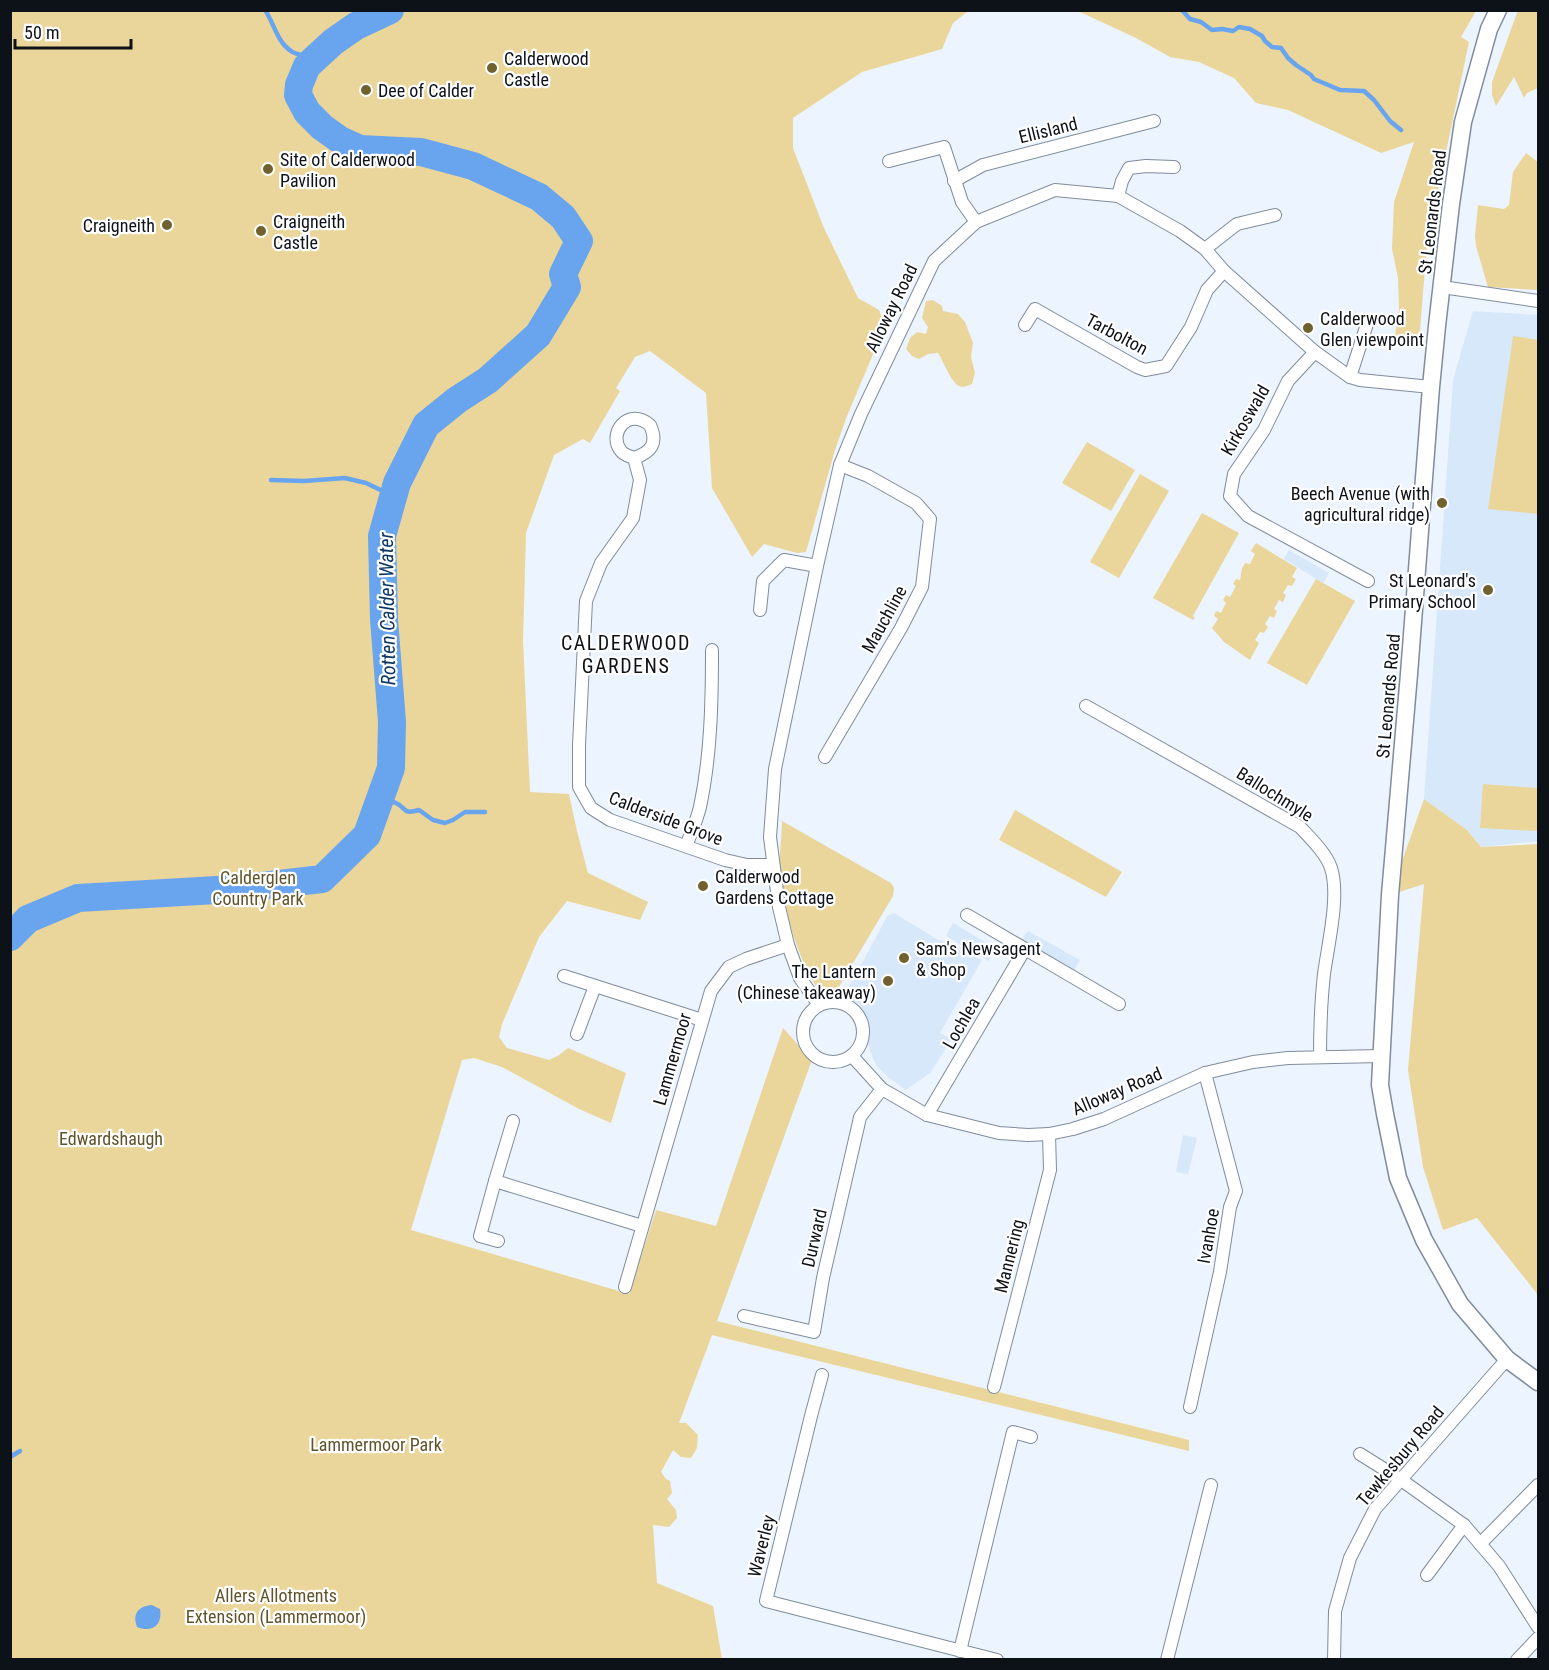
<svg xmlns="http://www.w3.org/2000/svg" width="1549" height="1670" font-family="'Roboto Condensed',sans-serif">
	<rect width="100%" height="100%" fill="#ebf4ff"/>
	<g fill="#d8e8fb">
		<path d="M1473,311l65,4v526l-57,6 -14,-17 -43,-31 29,-419z"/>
		<path d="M1289,550l40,23 -6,10 -39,-24z"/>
		<path d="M894,913l41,25 47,22 -42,73 12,6 -22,34 -24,17 -18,-13 -12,-12 -7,-17 -8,-42 -16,-12 43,-79z"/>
		<path d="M953,923l42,25 -6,13 -43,-25z"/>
		<path d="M1028,931l52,29 -7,12 -52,-31z"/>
		<path d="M1183,1135l14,3 -9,36 -12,-2z"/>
	</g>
	<g fill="#ead69a">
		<path d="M1518,10l20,1v77l-11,5 -3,5 -10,-21 -18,29 -4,-11v-13z"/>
		<path d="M10,11h977l-20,1 -14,11 -11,26 -80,23 -69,46v30l31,80 34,70 21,12 6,16 -38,90 -12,34 -29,102 -9,1 -33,-9 -12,13 -40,-69 -6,-95 -56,-42 -15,6 -19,31 4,3 -30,52 -7,-4 -29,16 -28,78 -3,107 7,152 39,2 8,37 11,42 60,29 -8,18 -73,-19 -28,36 -37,87 -3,13 8,11 42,12 10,-5 9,-7 58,25 -15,50 -32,-14 -77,-42 -28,-9 -12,2 -51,170 218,64 27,-84 60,16 67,-198 29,32 -95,261 472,119v11l-477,-116 -33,88h7l12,12 -1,13 -6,10 -10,-1 -8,-7 -12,22 5,7 4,2 2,12 -5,6 9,11 1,8 -8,9 -16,-2 4,58 56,23 9,53h-711z"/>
		<path d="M1078,11h398l-15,26 8,5 -42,201 -8,100 -25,-1 5,-32 -1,-32 -6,-29 2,-47 20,-60 -33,11 -93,-43 -32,-7 -22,-25 -35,-16 -29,-5 -34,-19z"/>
		<path d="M1526,153l12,9v128l-50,-3 -12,-41 -1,-10 3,-31 26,4 5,-4 4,-33z"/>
		<path d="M933,300l9,6 1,5 15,3 7,8 8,21 -2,14 4,16 -3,11c-3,1 -7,3 -10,3 -10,-1 -18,-25 -24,-34l-10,1 -9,5 -7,-3 -6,-7 4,-11 7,-6 9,2 2,-7 -6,-9 4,-17z"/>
		<path d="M1513,336l25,4v174l-50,-5z"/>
		<path d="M1087,442l48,28 -24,41 -49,-28z"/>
		<path d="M1140,474l29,17 -50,87 -29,-16z"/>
		<path d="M1202,513l37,20 -46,83 2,2 -2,2 -40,-22z"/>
		<path d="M1256,543l41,25 -5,9 4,2 -4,7 -4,-1 -5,8 3,2 -3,7 -4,-2 -5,9 3,2 -3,7 -4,-2 -5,8 3,3 -4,6 -4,-1 -5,8 4,3 -9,17 -26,-18 -12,-14 6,-9 -4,-3 2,-5 5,2 5,-10 -3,-3 3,-5 4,2 6,-11 -3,-2 3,-5 4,1 2,-12 3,-5 5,1 5,-10 -4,-3z"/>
		<path d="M1316,579l39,22 -48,84 -40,-22z"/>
		<path d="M1483,784l55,4v43l-58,-3z"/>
		<path d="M1424,799l43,31 14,17 57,-3v451l-61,-77 -34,12 -20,-63 -15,-97 16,-186 -34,11z"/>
		<path d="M1015,810l107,62 -16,25 -107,-57z"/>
		<path d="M782,821l109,62 3,5 -1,8 -59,99 -13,-1c-25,-38 -37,-82 -41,-127 -1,-15 2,-30 2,-46z"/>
	</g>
	<path fill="#68a5ee" d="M152,1605l8,4c3,17 -9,24 -23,18 -5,-13 1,-21 15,-22z"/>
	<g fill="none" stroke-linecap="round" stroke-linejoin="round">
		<g stroke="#68a5ee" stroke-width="4.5">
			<path d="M265,10c9,13 12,32 26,41 5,4 16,5 23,7"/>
			<path d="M354,10l8,11"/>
			<path d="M1182,10l8,9 11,3 11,8 10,-1 11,2 6,-4 11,2 12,7 3,5 7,6 9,1 7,10 8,7 15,10 3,4 26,11 24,1 10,9 16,21 11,9"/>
			<path d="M271,480l33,1 41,-3 21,5 27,13"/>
			<path d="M379,800c5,1 13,1 17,3 11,5 6,12 23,7l14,10 12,3 8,-3 12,-8h20"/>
			<path d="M10,1457l10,-6"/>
		</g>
		<path stroke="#68a5ee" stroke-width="28" d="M10,937l18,-18 50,-21 156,-9 88,-10 45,-44 24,-67 1,-46 -8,-103 -2,-83 15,-53 29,-58 31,-25 31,-20 50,-45 29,-48 -4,-13 16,-33 -16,-24 -24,-20 -66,-31 -52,-14 -61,-3 -20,-9 -18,-13 -15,-15 -9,-17 1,-10 8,-19 26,-24 23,-16 34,-16"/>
		<defs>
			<g id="street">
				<path d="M889,161l55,-14 18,55 14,20"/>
				<path d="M954,181l29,-16 171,-44"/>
				<path d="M1118,196l62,35 25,18 19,22 91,81 35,25"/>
				<path d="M1205,249l32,-25 38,-9"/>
				<path d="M1442,287l96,14"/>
				<path d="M1367,324l-17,53 10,3 71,7"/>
				<path d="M1025,325l10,-16 102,58 8,3 21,-4 25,-39 16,-37 17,-19"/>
				<path d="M1315,352l-27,29 -24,49 -30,44 -4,22 18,20 120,65"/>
				<path d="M634,458c18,-6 24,-15 16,-33 -22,-19 -43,9 -29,26 3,4 8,5 13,7l6,22 -7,38 -32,45 -15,38 -7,144v42l12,21 19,12 115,40 22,5h25"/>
				<path d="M817,566l-42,203 -5,68 9,70 9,38 12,33 19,27"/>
				<path d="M760,610l3,-29 21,-21 33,6 23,-101 21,-51 73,-153 42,-39 79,-32 63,6 4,-15 7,-13 17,-2 28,1"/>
				<path d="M1086,706l214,121c11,12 26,26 31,41 9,28 -3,76 -7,106 -3,27 -4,55 -4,83"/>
				<path d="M825,757l76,-129 21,-41 8,-68 -14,-16 -48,-27 -28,-11"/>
				<path d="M686,846c5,-13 11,-26 14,-39 11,-52 12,-105 12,-157"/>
				<path d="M967,915l152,89"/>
				<path d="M564,976l138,44"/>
				<circle cx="833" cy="1032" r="30"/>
				<path d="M577,1034l18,-48"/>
				<path d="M852,1056l30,33 45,26 72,18 29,2 21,-1 24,-5 31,-10 101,-46 48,-11 35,-4 93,-2"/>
				<path d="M927,1115l98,-166"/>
				<path d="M495,1181l147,45"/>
				<path d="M498,1241l-18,-5 15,-55 18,-60"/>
				<path d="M625,1287l86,-296 18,-24 17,-8 42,-14"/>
				<path d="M744,1316l70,16 9,-54 36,-156 1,-5 22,-28"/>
				<path d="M822,1375l-11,41 -45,185 231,59"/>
				<path d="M994,1387l56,-217 -1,-36"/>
				<path d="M1190,1407l30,-135 10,-65 6,-16 -31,-118"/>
				<path d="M1360,1454l40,25 64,46 35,41 39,61"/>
				<path d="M1480,1544l58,-59"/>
				<path d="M1427,1575l37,-50"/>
				<path d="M960,1651l53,-219 18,5"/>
				<path d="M1167,1660l44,-175"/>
				<path d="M1334,1660l1,-49 15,-53 25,-49 132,-150"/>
				<path d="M1517,1660l21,-22"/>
			</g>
			<path id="secondary" d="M1498,10l-9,19 -26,93 -12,82 -14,122 -6,61 -22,287 -19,221 -10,190 5,29 13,64 26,62 36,64 47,55 31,23"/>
		</defs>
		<use href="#street" stroke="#7f8c9d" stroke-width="14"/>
		<use href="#secondary" stroke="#7f8c9d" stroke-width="19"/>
		<use href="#street" stroke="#fff" stroke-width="12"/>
		<use href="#secondary" stroke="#fff" stroke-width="16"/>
	</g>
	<g fill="#71612e" stroke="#fff" stroke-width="2">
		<circle cx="492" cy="68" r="6"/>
		<circle cx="366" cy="90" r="6"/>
		<circle cx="268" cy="169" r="6"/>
		<circle cx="167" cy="225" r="6"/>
		<circle cx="261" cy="231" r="6"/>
		<circle cx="1308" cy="328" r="6"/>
		<circle cx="1442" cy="503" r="6"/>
		<circle cx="1488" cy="590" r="6"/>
		<circle cx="703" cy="886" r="6"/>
		<circle cx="904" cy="958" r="6"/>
		<circle cx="888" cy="981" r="6"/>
	</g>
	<g text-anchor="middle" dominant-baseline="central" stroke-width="4.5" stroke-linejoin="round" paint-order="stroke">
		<g font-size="18" fill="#0d1218" stroke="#fff" text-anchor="start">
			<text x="504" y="58">Calderwood<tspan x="504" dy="21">Castle</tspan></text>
			<text x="378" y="90">Dee of Calder</text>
			<text x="280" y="159">Site of Calderwood<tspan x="280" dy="21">Pavilion</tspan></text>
			<text x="273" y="221">Craigneith<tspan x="273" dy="21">Castle</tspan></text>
			<text x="155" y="225" text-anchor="end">Craigneith</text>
			<text x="1320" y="318">Calderwood<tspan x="1320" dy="21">Glen viewpoint</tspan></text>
			<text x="1430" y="493" text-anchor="end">Beech Avenue (with<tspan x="1430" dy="21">agricultural ridge)</tspan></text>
			<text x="1476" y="580" text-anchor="end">St Leonard's<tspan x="1476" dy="21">Primary School</tspan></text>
			<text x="715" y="876">Calderwood<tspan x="715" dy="21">Gardens Cottage</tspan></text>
			<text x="916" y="948">Sam's Newsagent<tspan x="916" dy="21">&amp; Shop</tspan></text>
			<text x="876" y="971" text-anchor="end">The Lantern<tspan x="876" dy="21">(Chinese takeaway)</tspan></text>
		</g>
		<g font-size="18" fill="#0d1218" stroke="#fff">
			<text transform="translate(1048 130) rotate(-14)">Ellisland</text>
			<text transform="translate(1432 212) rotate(-83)">St Leonards Road</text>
			<text transform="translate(891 308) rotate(-64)">Alloway Road</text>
			<text transform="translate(1117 334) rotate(28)">Tarbolton</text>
			<text transform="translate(1245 420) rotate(-60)">Kirkoswald</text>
			<text transform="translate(884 619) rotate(-61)">Mauchline</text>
			<text transform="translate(1388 696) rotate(-85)">St Leonards Road</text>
			<text transform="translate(1275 794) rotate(32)">Ballochmyle</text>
			<text transform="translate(666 818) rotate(21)">Calderside Grove</text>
			<text transform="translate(961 1023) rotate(-60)">Lochlea</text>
			<text transform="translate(672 1059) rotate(-74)">Lammermoor</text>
			<text transform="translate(1117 1091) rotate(-23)">Alloway Road</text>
			<text transform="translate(1208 1236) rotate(-80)">Ivanhoe</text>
			<text transform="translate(814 1238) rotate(-77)">Durward</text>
			<text transform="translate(1009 1256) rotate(-76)">Mannering</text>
			<text transform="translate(1400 1456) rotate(-50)">Tewkesbury Road</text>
			<text transform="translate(761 1546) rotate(-76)">Waverley</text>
		</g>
		<g font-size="18" fill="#615329" stroke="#fff">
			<text x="258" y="877">Calderglen<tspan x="258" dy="21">Country Park</tspan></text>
			<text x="111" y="1138">Edwardshaugh</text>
			<text x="376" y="1444">Lammermoor Park</text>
			<text x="276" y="1595">Allers Allotments<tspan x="276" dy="21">Extension (Lammermoor)</tspan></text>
		</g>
		<g font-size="20" font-style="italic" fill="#0b3664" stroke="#fff">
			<text transform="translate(387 609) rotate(-91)">Rotten Calder Water</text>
		</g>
		<g font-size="20" letter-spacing="1.5" fill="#0d1218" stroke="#fff">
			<text x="626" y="643">CALDERWOOD<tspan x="626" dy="23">GARDENS</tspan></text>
		</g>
	</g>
	<rect width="1549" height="1670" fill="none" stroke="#0d1218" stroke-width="24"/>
	<path d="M15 39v9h116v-9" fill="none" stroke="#0d1218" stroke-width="3"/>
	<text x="24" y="39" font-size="18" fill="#0d1218" stroke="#ffffff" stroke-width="4.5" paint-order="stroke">50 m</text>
</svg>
